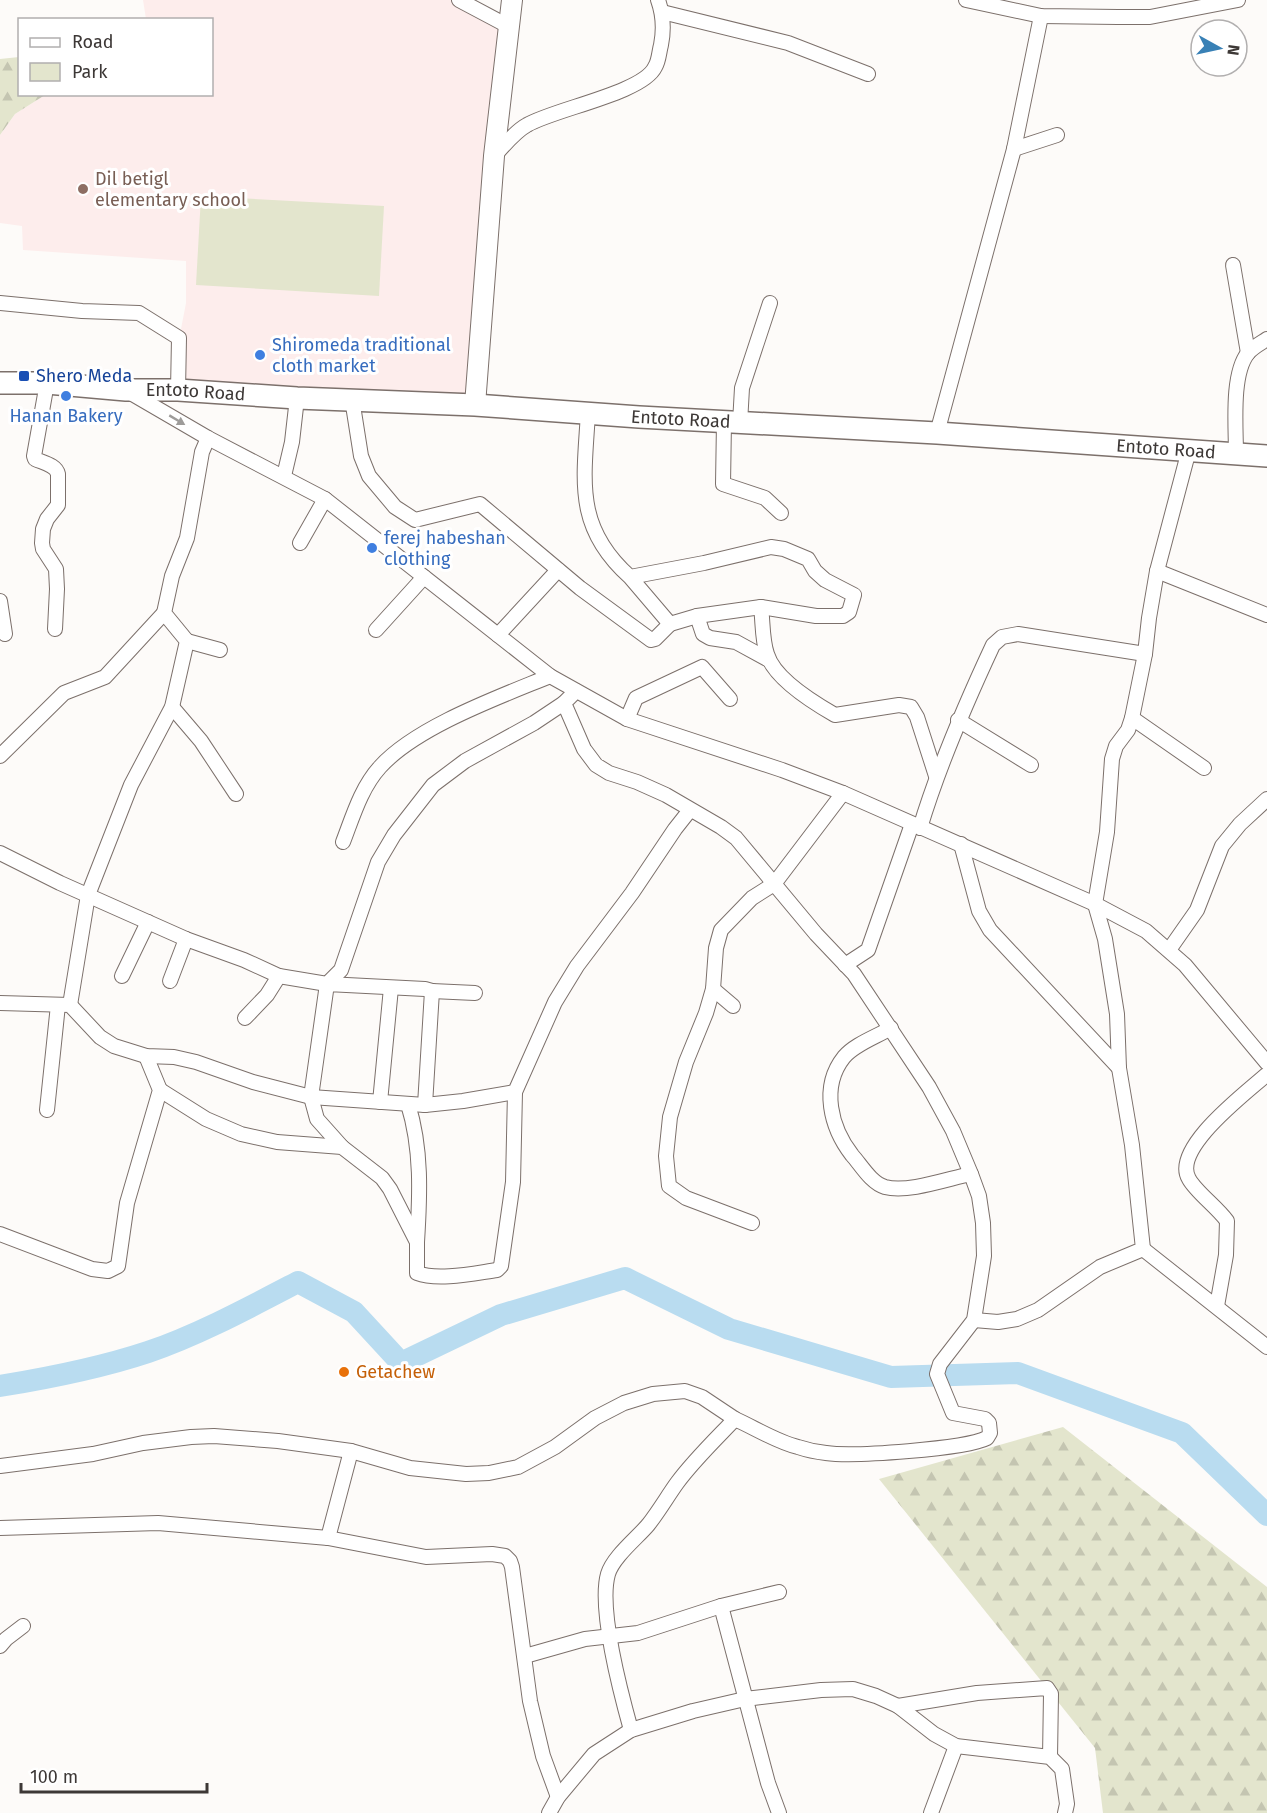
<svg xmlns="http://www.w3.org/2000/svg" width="1267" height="1813" font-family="'Fira Sans',sans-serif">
	<defs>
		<pattern id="forest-firs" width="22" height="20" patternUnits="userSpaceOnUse" patternTransform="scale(1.5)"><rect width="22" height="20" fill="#e3e5cd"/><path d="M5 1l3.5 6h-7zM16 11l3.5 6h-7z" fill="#c4c5b1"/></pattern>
	</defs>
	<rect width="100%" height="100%" fill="#fdfbf9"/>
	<path fill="#fdedec" d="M143,0h308l55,26 -41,376 -294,-21 15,-78v-42l-163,-11 -1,-24 -22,-3v-88l15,-21 30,-19 167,-1v-74l-66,-1z"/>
	<path fill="#e3e5cd" d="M201,196l183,10 -5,90 -183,-11z"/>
	<g fill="url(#forest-firs)">
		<path d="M19,57l1,37 25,1 -30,19 -15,21v-76z"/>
		<path d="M1063,1427l204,160v226h-164l-8,-65 -216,-269z"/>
	</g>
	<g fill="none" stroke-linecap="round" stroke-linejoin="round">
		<path stroke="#b9dcf0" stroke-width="22" d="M0,1386c49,-8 100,-18 148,-34 50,-17 102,-45 150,-70l56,30 47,51 100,-48 124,-37 104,51 162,48 127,-4 164,60 85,82"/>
		<defs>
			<g id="street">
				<path d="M459,0l49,26"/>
				<path d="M966,0l75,16 77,1h32l88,-17"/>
				<path d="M662,12l126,31 80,31"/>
				<path d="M1014,149l43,-14"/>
				<path d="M494,156c10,-10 20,-24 33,-31 27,-16 116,-32 128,-58 4,-6 4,-15 6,-22 3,-15 2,-31 -3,-45"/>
				<path d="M1233,265l15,88"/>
				<path d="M0,303l82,8 57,2 40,25 -1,52"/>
				<path d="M47,383l-13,73 1,3c9,4 21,6 23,15v31l-11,14 -4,10 -1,14 1,6 13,20 1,20 -2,40"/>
				<path d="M129,392l79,46 117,61 225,177 77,43 155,51 61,23 252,111 51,27 39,34 82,98"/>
				<path d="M352,399l9,57 8,20 26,31 20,13 65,-16 100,84 71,52 4,-1 15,-15"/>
				<path d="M588,413c-4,68 -14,114 42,164l74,-14 67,-16 13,2 24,10 7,12 10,9 29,15 -5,17 -6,4h-27l-55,-9 -64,9 -27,8 -40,-47"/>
				<path d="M724,422l-1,62 42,14 16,15"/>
				<path d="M740,423l2,-35 28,-85"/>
				<path d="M937,433l77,-284 27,-133"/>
				<path d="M1236,454c0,-27 -5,-80 12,-101 5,-6 13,-10 19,-14"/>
				<path d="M284,476l8,-34 5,-44"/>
				<path d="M300,543l25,-44"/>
				<path d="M1157,571l110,44"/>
				<path d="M0,601l5,33"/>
				<path d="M761,607c2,15 1,33 6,47 7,24 47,49 68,61l64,-10 12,2 6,10 19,59"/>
				<path d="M697,616l6,18 7,4 26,4 33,18"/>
				<path d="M376,630l48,-53"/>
				<path d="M498,635l60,-65"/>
				<path d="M187,641l33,9"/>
				<path d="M576,691l-12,12 20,46 12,16 13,8 28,9 29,13 55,32 15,11 80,96 38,40 75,113 24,44 18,43 8,22 4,27 1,33 -10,64 -34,44 -3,10 16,39 32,6 4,4 1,10 -3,5c-22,11 -134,19 -161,15 -9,-1 -19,-3 -28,-6 -21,-5 -43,-19 -63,-28"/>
				<path d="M172,707l29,34 35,53"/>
				<path d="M1132,718l72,50"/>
				<path d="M627,719l9,-21 66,-31 28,32"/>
				<path d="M958,720l73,45"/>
				<path d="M0,756l64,-63 41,-16 59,-64"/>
				<path d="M920,828c19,-63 45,-123 73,-183l9,-8 16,-3 127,20"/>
				<path d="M343,842c10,-26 18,-54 37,-75 36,-40 119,-70 170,-91"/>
				<path d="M961,844l18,67 11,19 129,138"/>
				<path d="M0,853l60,30 126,56 58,21 35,16 48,8 14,-14 37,-108 16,-27 39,-50 32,-24 69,-38 30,-20"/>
				<path d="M1169,950l28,-40 25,-64 18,-22 27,-25"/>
				<path d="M845,965l23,-15 44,-126"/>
				<path d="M122,976l26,-54"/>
				<path d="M170,981l16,-42"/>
				<path d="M713,989l20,17"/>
				<path d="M432,991l43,2"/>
				<path d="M0,1003l70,2 30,32 14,9 32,10 28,1 22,5 57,20 58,15 114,8 38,-4 52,-9 40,-90 22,-36 55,-73 43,-64 15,-19"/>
				<path d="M70,1005l18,-110 43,-110 41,-78 15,-66 -23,-28 8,-37 15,-38 15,-86 6,-14"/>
				<path d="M245,1018l22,-23 12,-19"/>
				<path d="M891,1028c-15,9 -36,16 -47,29 -24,30 -13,71 8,98 9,10 19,28 33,32 23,6 62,-8 86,-13"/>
				<path d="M160,1090l46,29 35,15 36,8 65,5 40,31 8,11 27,53v31c21,8 58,0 80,-3l4,-4 12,-84 2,-90"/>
				<path d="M380,1102l11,-114"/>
				<path d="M408,1104c14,45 12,91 9,138"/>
				<path d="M47,1110l11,-105"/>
				<path d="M342,1147l-25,-28 -6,-22 16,-113 98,5 7,2 -7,114"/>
				<path d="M752,1223l-66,-25 -17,-12 -3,-30 4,-39 16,-55 20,-49 7,-24 3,-41 5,-18 31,-32 22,-14 69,-91"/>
				<path d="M0,1234l92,35 16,2 10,-5 9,-63 33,-113 -14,-34"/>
				<path d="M1143,1249l124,98"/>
				<path d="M1217,1306l9,-51 1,-34c-10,-14 -31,-29 -38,-42 -18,-30 57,-86 77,-104"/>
				<path d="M974,1320l24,2 19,-3 21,-9 62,-43 43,-18 -11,-104 -13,-77 -2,-54 -12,-75 -10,-35 12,-72 5,-73 4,-13 12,-16 4,-12 13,-64 4,-36 8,-47 32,-121"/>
				<path d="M0,1466l93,-12 50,-11 48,-6 23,-1 64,5 73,10 59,17 56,6 23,-1 29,-6 37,-20 40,-29 29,-15 29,-9 32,-3 17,6 33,22c-20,21 -41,41 -58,64 -10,14 -18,28 -29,42 -11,13 -35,32 -40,49 -10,35 13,120 23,156"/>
				<path d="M0,1528l158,-5 170,15 98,19 66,-3 13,2 5,5 2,6 18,134 13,55 15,41"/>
				<path d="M328,1538l23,-87"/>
				<path d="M721,1606l47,177 11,30"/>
				<path d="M0,1646l6,-7 17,-13"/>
				<path d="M525,1656l60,-17 53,-6 83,-27 58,-14"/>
				<path d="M898,1706l79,-13 70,-5 4,6 -1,63"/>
				<path d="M549,1813l9,-16 36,-43 37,-24 62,-19 52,-12 76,-9 32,-1 23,7 22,10 36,28 22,12 94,11 12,12 5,35 -2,9"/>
				<path d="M931,1813l25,-67"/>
			</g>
			<path id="secondary" d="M475,405l19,-249 18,-156"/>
			<g id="primary">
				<path id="s1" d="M0,383h47l79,7h52l119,8 178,7 164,12 298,16 330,23"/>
			</g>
		</defs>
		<use href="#street" stroke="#7c706b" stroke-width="16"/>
		<use href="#secondary" stroke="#7c706b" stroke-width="22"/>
		<use href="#primary" stroke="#7c706b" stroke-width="24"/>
		<use href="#street" stroke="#fff" stroke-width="14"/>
		<use href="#secondary" stroke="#fff" stroke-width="20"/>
		<use href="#primary" stroke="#fff" stroke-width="21"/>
	</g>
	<defs><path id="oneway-solid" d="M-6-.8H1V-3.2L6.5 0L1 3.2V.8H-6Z" transform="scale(1.5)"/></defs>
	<use fill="#9e9c9a" href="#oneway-solid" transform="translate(177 420) rotate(31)"/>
	<circle fill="#8d6e63" stroke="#fff" stroke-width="2" cx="83" cy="189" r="6"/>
	<g fill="#3f7fe0" stroke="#fff" stroke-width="2">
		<circle cx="260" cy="355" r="6"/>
		<circle cx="66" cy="396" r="6"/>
		<circle cx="372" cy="548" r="6"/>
	</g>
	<rect fill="#1a4fb4" stroke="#fff" stroke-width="2" x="18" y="370" width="12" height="12" rx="3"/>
	<circle fill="#e8710a" stroke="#fff" stroke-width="2" cx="344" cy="1372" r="6"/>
	<g text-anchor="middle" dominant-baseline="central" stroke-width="6" stroke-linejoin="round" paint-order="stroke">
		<g font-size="18" fill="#785e54" stroke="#fff" text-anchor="start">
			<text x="95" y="179">Dil betigl<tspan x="95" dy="21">elementary school</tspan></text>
		</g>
		<g font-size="18" fill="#366cbe" stroke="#fff" text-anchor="start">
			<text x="272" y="345">Shiromeda traditional<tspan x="272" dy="21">cloth market</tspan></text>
			<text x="66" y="416" text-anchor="middle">Hanan Bakery</text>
			<text x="384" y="538">ferej habeshan<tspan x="384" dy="21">clothing</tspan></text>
		</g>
		<g font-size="18" fill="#164399" stroke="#fff" text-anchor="start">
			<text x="36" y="376">Shero Meda</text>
		</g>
		<g font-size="18" fill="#3d3836" stroke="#fff">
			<text stroke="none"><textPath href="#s1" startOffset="196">Entoto Road</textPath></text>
			<text stroke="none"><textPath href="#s1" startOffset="682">Entoto Road</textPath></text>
			<text stroke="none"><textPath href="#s1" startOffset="1168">Entoto Road</textPath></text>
		</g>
		<g font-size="18" fill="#c56008" stroke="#fff" text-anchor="start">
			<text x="356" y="1372">Getachew</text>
		</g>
	</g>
	<rect x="18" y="18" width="195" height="78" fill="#ffffff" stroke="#b1afaf" stroke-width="1.5"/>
	<rect x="30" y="38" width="30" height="9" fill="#ffffff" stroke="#b1afaf" stroke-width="1.5"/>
	<text x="72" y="48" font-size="18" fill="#3d3836">Road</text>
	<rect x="30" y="63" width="30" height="18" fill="#e3e5cd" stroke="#b1afaf" stroke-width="1.5"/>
	<text x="72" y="78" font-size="18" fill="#3d3836">Park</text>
	<g transform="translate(1219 48) rotate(98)"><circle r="28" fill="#ffffff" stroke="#b1afaf" stroke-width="1.5"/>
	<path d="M0-4.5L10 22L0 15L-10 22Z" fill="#3981b6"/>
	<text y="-9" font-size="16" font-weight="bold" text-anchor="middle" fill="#3d3836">N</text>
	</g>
	<path d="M21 1783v9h186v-9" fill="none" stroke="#3d3836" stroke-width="3"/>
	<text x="30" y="1783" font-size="18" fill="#3d3836" stroke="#ffffff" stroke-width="4.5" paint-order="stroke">100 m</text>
</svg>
